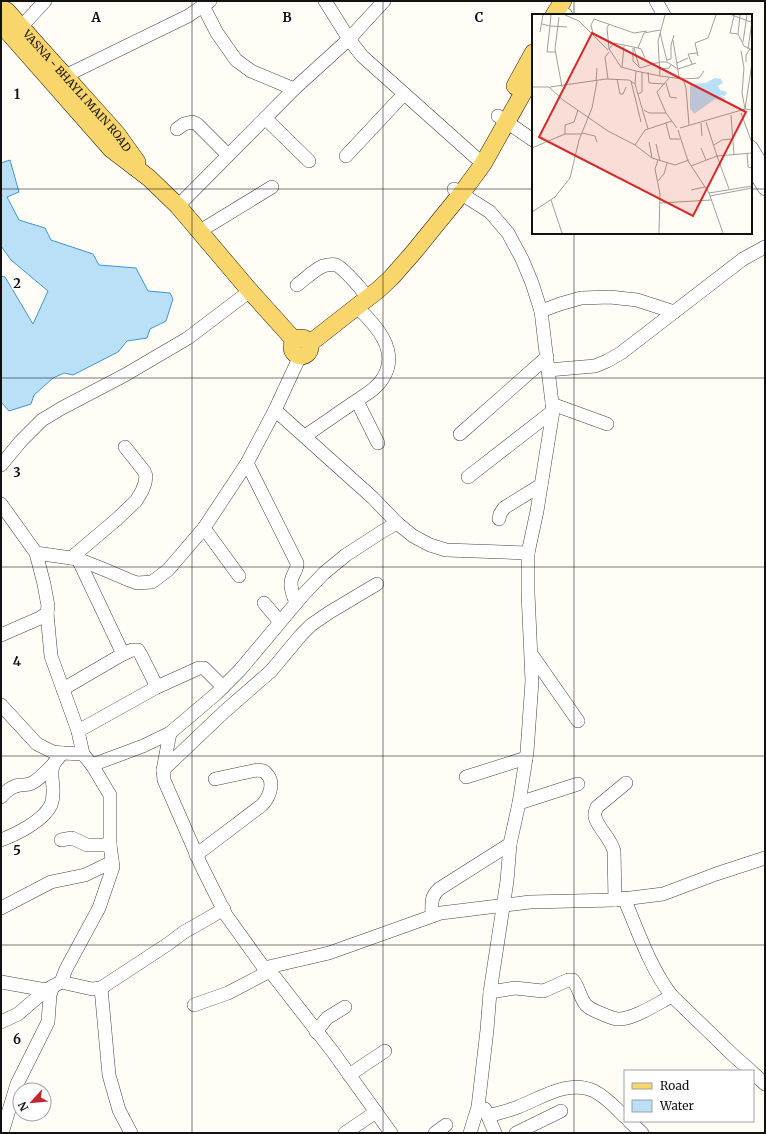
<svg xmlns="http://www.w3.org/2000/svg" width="766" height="1134" font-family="Merriweather,serif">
	<rect width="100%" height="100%" fill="#fffdf5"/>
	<path fill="#b9e0f7" stroke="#3f96cf" d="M10,160l9,32 -12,5 12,23 26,8 6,12 42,14 6,11 37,3 12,23 22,2 3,6 -7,22 -16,8 -3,9 -20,3 -9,11 -45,23 -9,-2 -11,5 -19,17 -3,9 -22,7 -8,-9v-126l4,1 28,47 15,-33 -37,-31 -10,-14v-83z"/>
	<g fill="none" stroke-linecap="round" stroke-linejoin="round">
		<defs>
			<g id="minor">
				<path d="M325,1l24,38 35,-38"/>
				<path d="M656,1l8,14"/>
				<path d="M203,6l14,27 19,27 15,11 43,18"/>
				<path d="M565,14l1,1"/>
				<path d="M21,27l24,-26"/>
				<path d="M65,76l123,-60 22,-15"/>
				<path d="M498,116l35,24"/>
				<path d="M265,118l44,43"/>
				<path d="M177,129l7,-5 8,-2 5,2 31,31"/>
				<path d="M751,147l14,23"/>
				<path d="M346,156l58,-62"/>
				<path d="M751,167l14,22"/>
				<path d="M454,189l36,23 18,21 14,26 10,24 9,28 12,100 -16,100 -9,42v40l4,88 -5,71 -8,51 -9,41 -3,37 -17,111 -3,38 -9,77 -8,26"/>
				<path d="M178,206l116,-117 55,-50 13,17 121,108"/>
				<path d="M200,231l72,-44"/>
				<path d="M297,285c8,-6 17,-15 26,-19 4,-1 9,-2 13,-1 8,3 24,23 31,31"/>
				<path d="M541,311l19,-7 21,-6 29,-1 27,3 37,12"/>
				<path d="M548,370l47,-4 12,-5 14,-8 122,-94 22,-12"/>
				<path d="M357,401l21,42"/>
				<path d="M552,404l55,20"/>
				<path d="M275,410l98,88 24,25 16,13 17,9 16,5 82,3"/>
				<path d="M460,434l87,-77"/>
				<path d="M305,436c16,-11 32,-22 48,-33 10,-7 24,-14 30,-25 17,-27 -7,-53 -26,-71"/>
				<path d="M247,463l50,100c1,5 -3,9 -5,15 -3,8 1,17 4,25"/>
				<path d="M1,465l20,-24 21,-21 20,-12 63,-33 63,-37 62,-47"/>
				<path d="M468,477l85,-66"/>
				<path d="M1,504l35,49 8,31 4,22 -1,7 -7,5 -39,17"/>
				<path d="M499,519l1,-5 4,-6 37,-23"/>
				<path d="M204,528l35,48"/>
				<path d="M36,553l42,6 25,10 26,11 8,3 15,-1 16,-12 36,-42 43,-65 28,-53 25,-54"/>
				<path d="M71,558l46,-39 19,-18 6,-10 3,-8 1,-7 -2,-5 -19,-24"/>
				<path d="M264,603l16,19"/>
				<path d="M47,613l4,43 27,75 5,23 9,11 51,-19 27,-13 46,-39 24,-24 62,-74 22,-23 22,-18 37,-24 14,-8"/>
				<path d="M123,654l9,-4h6l3,5 16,32"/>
				<path d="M532,655l46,66"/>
				<path d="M63,689l60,-35 -45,-95"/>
				<path d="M1,705l36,39 16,8 9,1"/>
				<path d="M78,731l79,-44 42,-19h5l19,19"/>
				<path d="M170,733l-7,37 1,10 37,85 25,50 38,53 6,3 63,81 58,81"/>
				<path d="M163,770l61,-58 47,-41 30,-36 10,-10 19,-13 47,-28"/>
				<path d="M466,777l60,-19"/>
				<path d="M1,797c5,-6 11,-11 19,-12 4,0 8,0 12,-2 8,-4 15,-13 22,-19"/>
				<path d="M519,803l59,-19"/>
				<path d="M1,840c16,-6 42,-19 50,-35 1,-3 2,-8 2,-12 1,-9 -4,-21 1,-30 3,-3 6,-7 8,-10l21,1"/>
				<path d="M61,840l11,-2 15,7h23"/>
				<path d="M196,855l66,-50c6,-6 11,-17 8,-26 -1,-3 -4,-6 -6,-8l-7,-1 -42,9"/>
				<path d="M624,898c13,31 27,72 48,98l63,61 16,14"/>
				<path d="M615,900l-1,-49c-3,-12 -16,-23 -19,-34 -1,-4 1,-7 2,-10l29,-24"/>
				<path d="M1,908l50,-26 34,-7 27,-13"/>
				<path d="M432,916c0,-12 -2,-19 7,-27l71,-45"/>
				<path d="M264,968l65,-15 112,-40 89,-11 85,-2 48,-6 53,-20 49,-16"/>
				<path d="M1,982l45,8 15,-8 5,-13 33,-61 14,-41 -3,-22v-50l-18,-30"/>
				<path d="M61,982l31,7 9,-1 67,-44 16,-12 23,-13 17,-10"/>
				<path d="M101,988l8,87 10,35 12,23"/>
				<path d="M490,992l25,-4 28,3 3,-1 22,-10h5c6,8 7,18 13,25 4,4 9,6 14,8 5,2 11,5 17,6 16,1 41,-16 55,-23"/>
				<path d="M194,1005l34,-12 42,-22"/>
				<path d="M1,1022l17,-8 28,-24"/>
				<path d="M316,1032l11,-14 18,-11"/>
				<path d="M753,1073l12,11"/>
				<path d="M349,1075l36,-24"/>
				<path d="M485,1109l10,24"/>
				<path d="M488,1116c10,-3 20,-5 30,-9 23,-9 51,-28 76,-16 12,6 22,17 31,26"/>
				<path d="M629,1121l13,12"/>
				<path d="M2,1133l15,-49 31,-62 2,-27 3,-9"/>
				<path d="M345,1133l31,-21"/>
				<path d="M435,1133l11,-8"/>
				<path d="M516,1133l45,-22"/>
			</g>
			<g id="major">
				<path id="s1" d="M1,8l6,3 14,16 96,107 20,28"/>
				<path d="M554,15l9,-14"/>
				<path d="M1,24l110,125 38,29 29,28 72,85 45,50"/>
				<path d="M515,86l18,-33"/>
				<circle cx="301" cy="347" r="9"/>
				<path d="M309,344l69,-54 13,-12 22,-25 48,-59 22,-30 50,-89"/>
			</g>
		</defs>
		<use href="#minor" stroke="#444" stroke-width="14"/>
		<use href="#major" stroke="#222" stroke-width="18"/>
		<use href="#minor" stroke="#fff" stroke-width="13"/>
		<use href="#major" stroke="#f9d66b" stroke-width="17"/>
	</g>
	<path fill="none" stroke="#111" stroke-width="1" stroke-opacity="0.55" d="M192,1v1132M383,1v1132M574,1v14M1,189h532M751,189h14M574,233v900M1,378h764M1,567h764M1,756h764M1,945h764"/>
	<g text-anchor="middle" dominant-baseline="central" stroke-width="4" stroke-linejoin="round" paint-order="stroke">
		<g font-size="11" fill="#111" stroke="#fff">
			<text stroke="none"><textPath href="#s1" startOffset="113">VASNA - BHAYLI MAIN ROAD</textPath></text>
		</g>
	</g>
	<g transform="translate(532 14)">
		<rect width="220" height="220" fill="#fffdf5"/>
		<path d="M183,64l6,1 2,4 -5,3 2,4 7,2 -2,4 -5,-1 5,3 -1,4 -9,-3 -21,15 -4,-6v-24l15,-1z" fill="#b9e0f7"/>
		<path fill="none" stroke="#a09f9a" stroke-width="1" d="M33,1l14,6 29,29M133,1l-7,26 2,35 23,3 3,9 3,37M200,1l19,7M208,1l-2,19 6,12 8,4M202,2l-4,17 8,1M27,3l-4,32 7,38M10,10l8,2 1,-11M8,18l3,-17M128,19l7,28M61,20l-2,-9 3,-6 40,14 13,-2M141,26l6,37M211,28l4,-27M101,34v13l7,7M102,34l5,18M106,34l3,1 4,9M77,35l-2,-21 2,-4M216,35l4,-28M209,37l3,17 -2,25 3,16 7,1M24,38h-9l3,-26 17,1M166,42l-3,-13 13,-5 8,-23M135,46l4,-1v-14l3,-10M214,48v-7l4,-6M145,49l11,-5M160,50l-4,-10 10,-1M90,53l2,-21M108,54l20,-6h7l11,7 18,-6M128,55l9,-1 2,-3M104,57l-15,-4 -12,-18 5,-6 24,5 6,-15 16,-3M116,58l1,11 16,1M137,64l-12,14 9,21 11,15M76,65l-3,-22 4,-5M85,65l3,15h3l3,-7M151,65l16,-1 5,-7M64,67l1,-13M99,67l10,41M134,69l4,14 7,1M0,73h17l14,13 45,31 27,14 17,13 23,7 14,-5M18,73l56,-8 23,1 6,4M106,80l4,-2v-20M112,96l5,3h17M209,99l11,30M199,101l3,40M134,109l4,16h10M169,109l1,13M148,114l65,-19 7,-46M116,115l-13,-45 1,-13 24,5M146,116l10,31 21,32 14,40M50,119l13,3 2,6M33,120v-9l9,-3 4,-12M117,128l3,16M124,130l4,17M103,131l10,-15 27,-9M182,131l8,-5 9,-1M0,134l33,-14h16M169,134l5,12M215,139l1,14 4,1M126,146l-3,9 5,25 -1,39M159,152l26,-10 -11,-34M126,167l6,-7 3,-11M197,175l-12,-33 35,-3M159,176l14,-3M177,179l43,-7M178,182l42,-8M19,186l11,33M128,189l51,-3M0,198l23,-15 15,-19 9,-38 13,-32 5,-27"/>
		<path fill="#d62828" fill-opacity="0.15" stroke="#d62828" stroke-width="2" d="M60,19l154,79 -53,104 -154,-79z"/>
		<rect width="220" height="220" fill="none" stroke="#111" stroke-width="2"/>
	</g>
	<g font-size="13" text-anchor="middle" font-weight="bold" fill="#111" stroke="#fff" stroke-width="4" stroke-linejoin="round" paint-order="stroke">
		<text x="96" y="22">A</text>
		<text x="287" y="22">B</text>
		<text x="479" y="22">C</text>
		<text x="17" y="99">1</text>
		<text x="17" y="288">2</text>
		<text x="17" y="477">3</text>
		<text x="17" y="666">4</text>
		<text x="17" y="855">5</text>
		<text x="17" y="1044">6</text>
	</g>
	<rect width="766" height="1134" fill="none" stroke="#111111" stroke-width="4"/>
	<rect x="624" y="1070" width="130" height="52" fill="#ffffff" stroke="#a0a0a0"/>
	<rect x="632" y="1083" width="20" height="6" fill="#f9d66b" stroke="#a0a0a0"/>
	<text x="660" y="1090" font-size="12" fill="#111111">Road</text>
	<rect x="632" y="1100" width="20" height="12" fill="#b9e0f7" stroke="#a0a0a0"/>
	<text x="660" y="1110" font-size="12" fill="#111111">Water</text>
	<g transform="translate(32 1102) rotate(243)"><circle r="19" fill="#ffffff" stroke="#a0a0a0"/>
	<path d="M0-3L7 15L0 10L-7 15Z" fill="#c4262e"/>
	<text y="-6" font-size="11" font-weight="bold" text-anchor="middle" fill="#111111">N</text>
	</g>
</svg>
